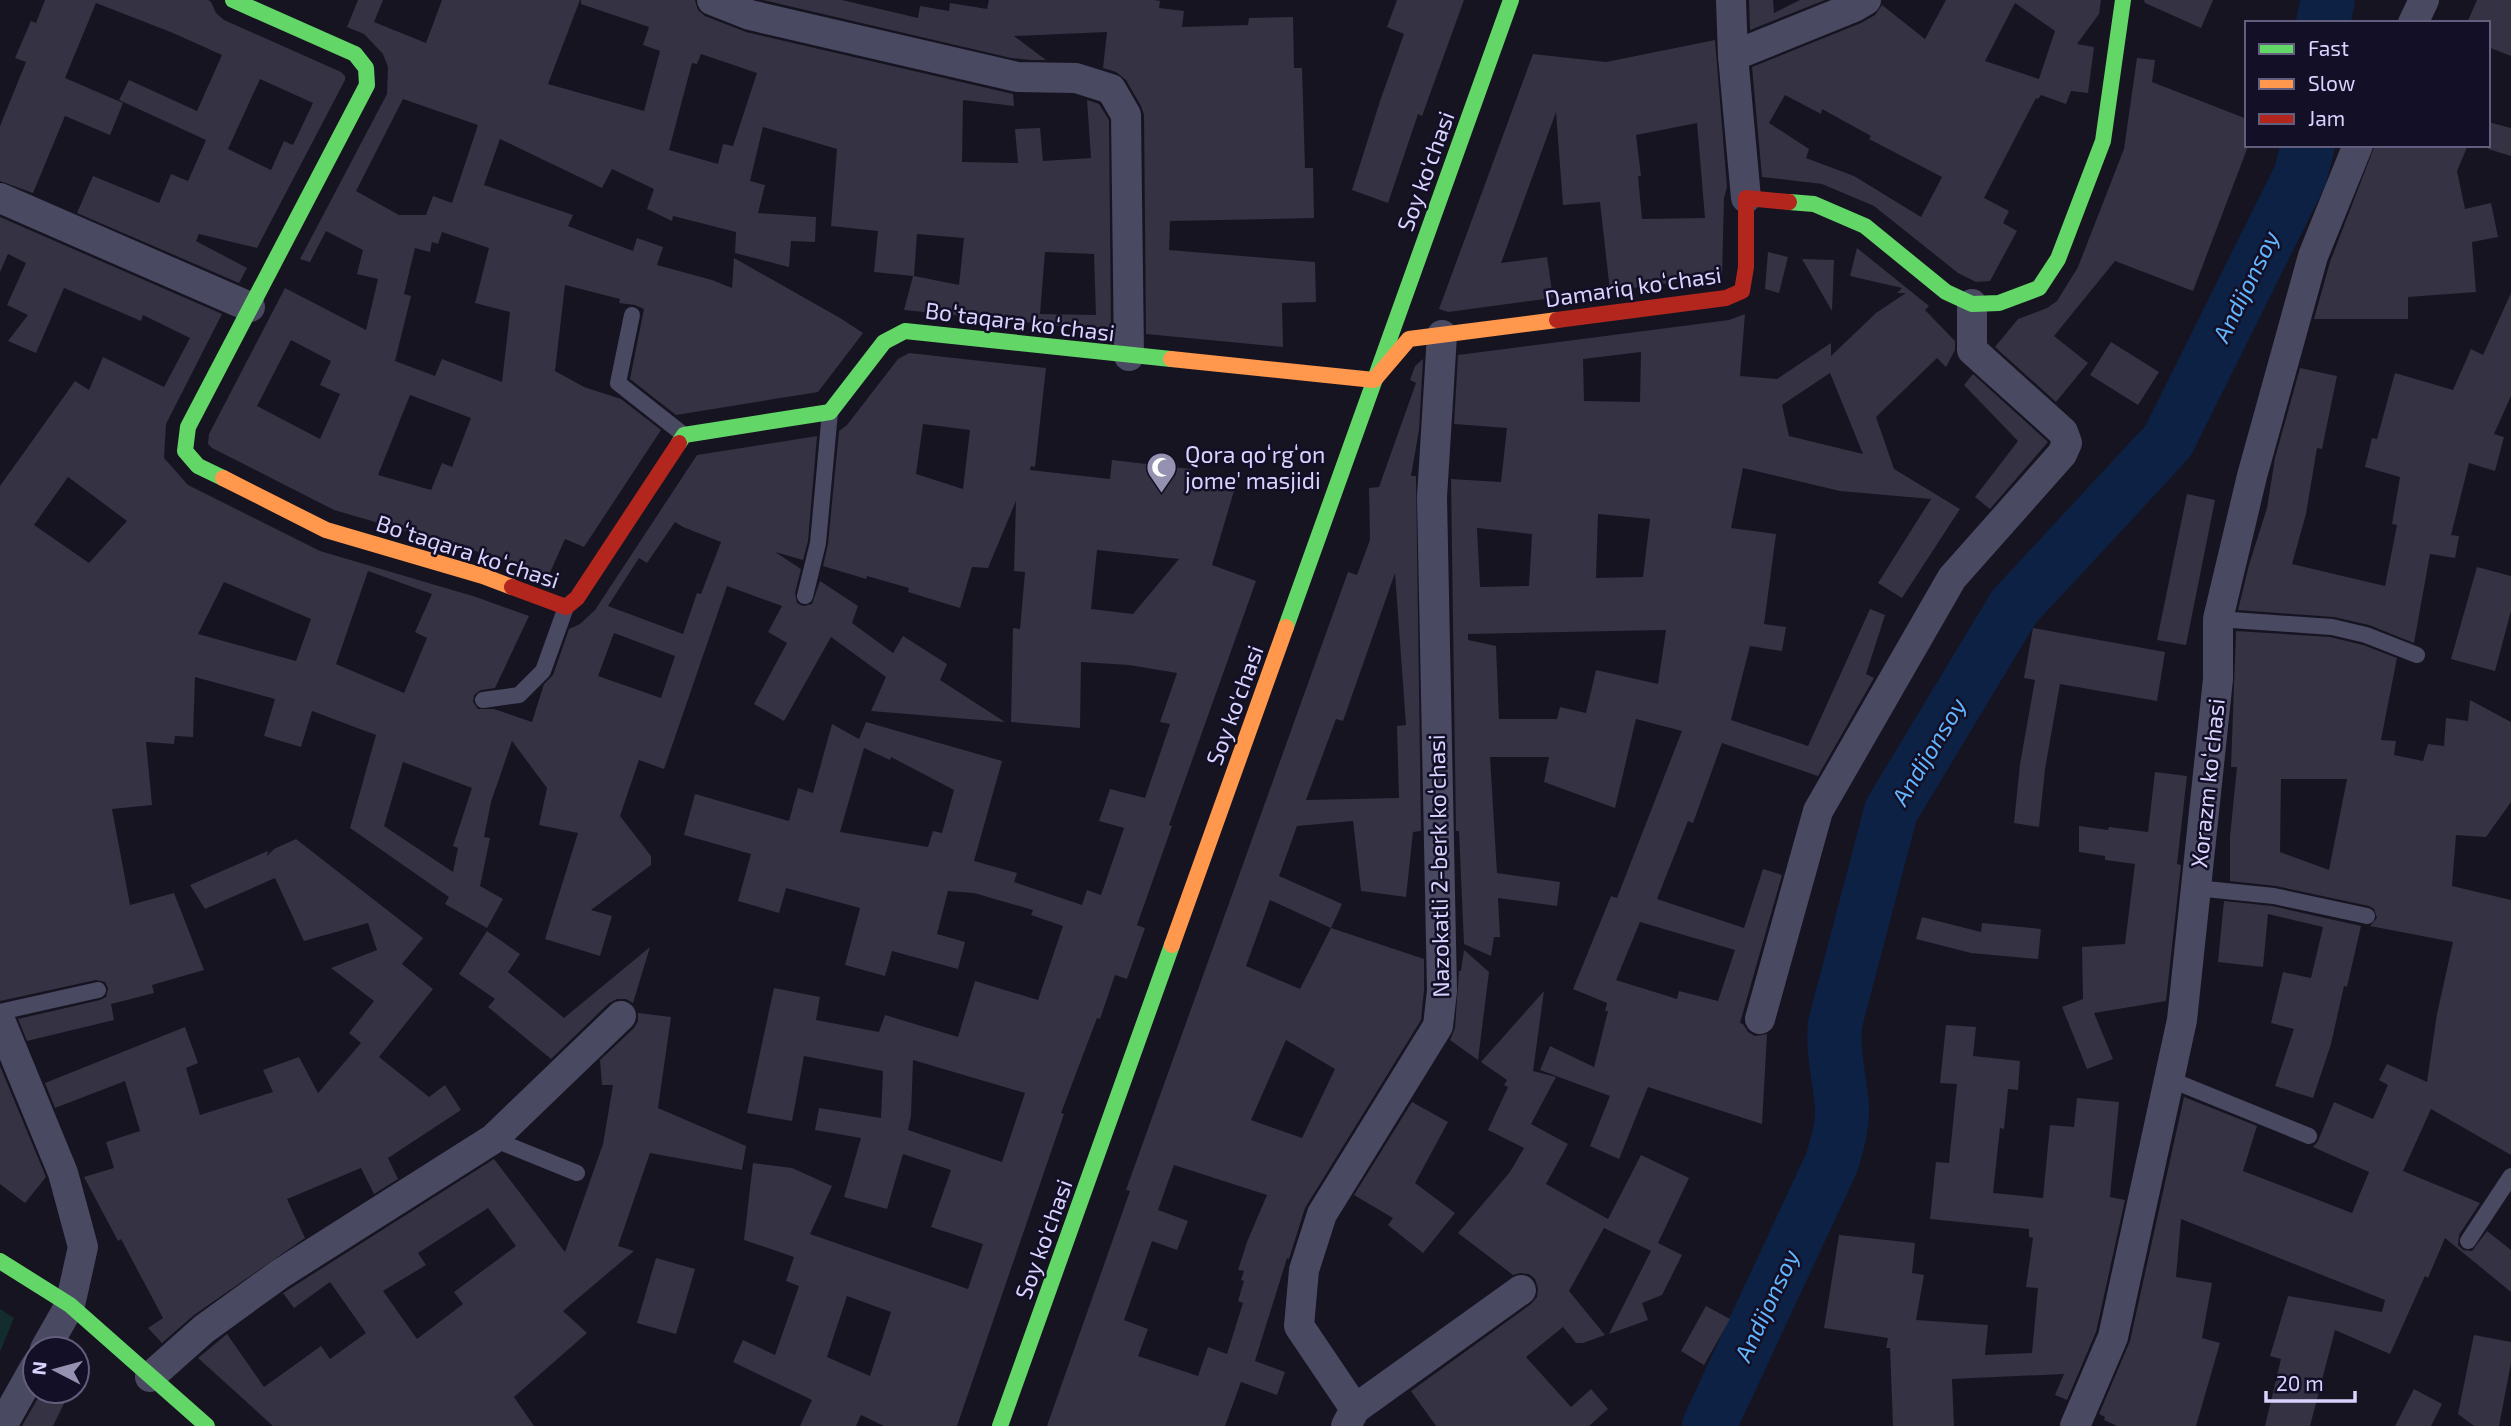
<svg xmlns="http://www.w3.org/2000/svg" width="2511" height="1426" font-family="'Exo 2',sans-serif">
	<rect width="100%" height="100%" fill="#161421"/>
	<path fill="#132c2d" d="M0,1309l14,9 -14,34z"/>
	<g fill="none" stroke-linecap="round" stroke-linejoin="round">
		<g stroke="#0d2144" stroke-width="54">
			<path d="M2323,23l5,-23"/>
			<path d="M1709,1426l123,-264c5,-18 11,-36 10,-55 -2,-28 -10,-54 -7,-83l56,-213 123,-204 154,-166 132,-265 8,-31"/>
		</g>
	</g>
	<g fill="#343243" fill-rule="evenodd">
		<path d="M45,0h163l3,2 5,11 8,7 117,52 4,4v4l-88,168 -58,-14 -3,7 51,27 -8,15 -162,-70 16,-37 66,27 12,-29 17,7 18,-41 -87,-40 10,-20 68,31 25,-56 -49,-22 -77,-30 -31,75 58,25 -13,32 -45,-19 -32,77 -33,-12v-55l26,-64 -11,-4 16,-37 5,2zM260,79l53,24 -20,42 -9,-4 -13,29 -43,-21z"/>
		<path d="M358,0h25l-9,22 52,21 16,-43h138l-32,84 96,27 16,-60 -17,-6 6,-18 -68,-23v-4h114l3,10 7,6 41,16 267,62 1,12 -51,-6 -1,62 56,1 -3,-34 25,-1 3,33 48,-3 -4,-58 12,4 10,16 2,211 -207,-21 9,-34 -39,-4 4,-41 -47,-5 6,-77 -74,-22 -13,54 15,4 -7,28 58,4 -1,25 -24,-1 -2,26 -54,-14 1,-21 -63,-16 -1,5 -25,-12 7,-20 -42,-20 -10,19 -102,-49 -16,46 89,30 -5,11 65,25 4,-13 26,9 -6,18 55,15 20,8 2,-30 106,60 23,15 -45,59 -142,23 -46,-36 14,-70 -9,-4 -16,-2 1,-4 -55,-14 -10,86 29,16 37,12 40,31 -77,117 -19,-8 -17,38 -59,-22 -155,-45 -122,-62 -4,-4 1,-10 76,-146 81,42 12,-51 -21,-5 6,-24 -37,-19 -16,31 -10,-3 87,-165 1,-27 -5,-13 -19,-20 -17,-7zM701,54l56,19 -24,73 -10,-2 -5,20 -49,-14 23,-87 5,1zM403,99l75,26 -26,78 -19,-7 -7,19h-27l-43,-24zM442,232l47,16 -14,55 35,9 -8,70 -60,-23 -7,17 -40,-15 16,-65 -7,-2 11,-46 15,4 2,-10 6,2zM917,234l47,4 -5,47 -45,-9zM1045,252l49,2 2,61 -56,-1zM291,340l40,21 -11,24 20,9 -20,45 -63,-33zM410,395l61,23 -19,49 -10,-4 -11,27 -53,-15z"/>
		<path d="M763,0h79l76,18 2,-12 29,5 1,-8 37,6 2,-9h165l6,1 -1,7 25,3 -2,16 66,-2 1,-7 44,-1 1,51h8l3,100h8l1,50 -144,3 -1,29 146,12 1,40 -34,1 1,44 -137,-13 -2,-219 -3,-9 -15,-26 -10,-8 -13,-4 4,-36 -93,4 32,24h-15l-20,-2z"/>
		<path d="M1397,0h67l-42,116 -4,-2 -30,89 -36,-13 28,-89 24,-67 -17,-7z"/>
		<path d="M1749,0h24l1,13 26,-13h25l-75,30z"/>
		<path d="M1946,0h155l-2,14 -22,30 17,3 -6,46 -17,-2 -5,13 -25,-9 -3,4 -2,-1 -52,100 25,13 -6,12 14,8 -27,50 -14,1 -18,-9 -84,-67 -52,-22 -60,-7 -10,-110 109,-44 14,-8 7,-10 43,34zM2015,3l40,28 -16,48 -54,-18zM1785,95l36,19 1,-5 49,27 -2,3 73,38 -21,40 -67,-41 -48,-18 3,-9 -40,-26z"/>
		<path d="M2144,0h69l-12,28 -56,-25z"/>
		<path d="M2477,0h34v56l-23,-9v-24h-21z"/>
		<path d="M1715,40l12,147 -3,11 -2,78 -112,15 -10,-89 -37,3 -7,-93 -55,151 46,-6 6,41 -105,14 -9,-3 94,-255 73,8zM1697,123l8,95 -63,1 -4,-43h3l-5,-41z"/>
		<path d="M2137,58l18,2 -3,22 95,37v30l-54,142 -78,-30 -61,75 34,27 -32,39 -61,-55 23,-28 29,-11 10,-7 21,-34 46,-118z"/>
		<path d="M2488,122l23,6v28l-23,-7z"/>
		<path d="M2375,145h93l-11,26 8,38 26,-6 7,34 -26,5 4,50 -68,5v22h-94l16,-57z"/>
		<path d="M0,217l222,97 -56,110 -2,34 24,27 132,66 156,46 53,19 -34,72 -14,2 -7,5 -1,7 5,7h16l38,13 12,-38 9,-9 16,-46 11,-5 15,-14 102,-155 120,-19 -9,105 -5,19 -28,-8 26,17 -6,24 2,10 6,3 9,-2 8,-23 38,25 -6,17 41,30 10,-17 44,28 -7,16 65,42 -134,-11 15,-34 -55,-40 -47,84 -30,-17 33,-61 -19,-11 14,-26 -55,-20 -63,183 -25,-9 -19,56 31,40v9l-60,45 21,6 -12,40 -55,-17 33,-106 -39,-8 8,-37 -35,-47 -21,61 -7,35 6,1 -10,48 23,13 -16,29 -42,-24 4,-7 -99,-69 26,-93 -64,-24 -11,36 -37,-11 11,-37 -80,-22 -2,60 -18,-1 -1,8 -28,-2 6,63 -40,4 18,96 44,-12 30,77 -52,15 2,8 -43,11 3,16 -87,21 -9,-22 82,-19 6,-3 2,-9 -3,-6 -9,-2 -96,21v-515l75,-105 14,9 14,-33 61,30 26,-49 -47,-23 -2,6 -77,-33 -28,65 -28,-12 20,-26 -21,-10 19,-42 -18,-9 -8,18zM68,477l59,44 -38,42 -55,-38zM675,522l8,5 38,15 -20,52 -4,-1 -14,41 -75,-28 31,-48 8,5zM368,571l64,23 -17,38 12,6 -23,55 -68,-29zM224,582l87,37 -15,42 -98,-27zM614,633l61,23 -14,42 -63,-22zM403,762l69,26 -19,58 5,2 -5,24 -69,-46z"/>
		<path d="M1857,248l72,58 -4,4 30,31v9l-9,17 -9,-9 -61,59 18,52 66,40 -58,89 -24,-15 53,-84 -91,-8 -97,-23 -12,60 45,6 -12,90 22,3 -4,24 -32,-5 -19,74 77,26 62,-137 15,6 -19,59 8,4 -56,98 -96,-33 -29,80 -5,-2 -31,78 87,29 19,-59 19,6 -42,148 3,1 5,8 7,4 12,-2 -5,90 -114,-37 -29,72 -29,-13 20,-50 -70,-26 10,-24 44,21 14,-56h-3l2,-8 -34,-14 38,-93 6,2 65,-167 -46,-12 -21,89 -71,-26 5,-25h-59l7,116 63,9 -3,24 -59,-8 2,39h-6l-3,19 -27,-12 -5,-113h-3l-5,-352 50,3 6,-54 -53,-4 4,-69 271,-35 16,-6 -5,62 37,3 54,-36v13l45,-43 30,-20h-9l5,-5 -52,-12zM1641,352l-1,50 -56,-1 -1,-42zM1830,373l33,81 -74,-18 -7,-31zM1598,514l52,5 -7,58 -47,1zM1477,528l55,6 -3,52 -49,1zM1666,630l-8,54 -62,-14 -10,43 -26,-6 -3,12h-58l-3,-73 -28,-6v-6zM1640,922l95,28 -17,51 -39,-10 -2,8 -61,-19z"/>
		<path d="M1768,252l20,5 -9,36 -14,-4z"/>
		<path d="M1802,259l32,1 -2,51z"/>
		<path d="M2511,293v103l-17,38 10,3 -9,34 -26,-8 -18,72 8,1 -4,22 -25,-4 -16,89 -45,-18 -35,-8 -96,-7 11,-45 18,-57 8,-50 25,-90 37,8 -15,73 -5,-1 -11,66 -14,50 93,22 12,-61 -5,-1 8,-47 -35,-10 7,-29 5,1 18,-66 58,17 18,-41 12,6z"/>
		<path d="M2111,342l48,30 -21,33 -48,-30z"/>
		<path d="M909,353l137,15 -11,99 -4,-1 -1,4 80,9 2,-19 79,9 -2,19 45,3 -22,74 44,16 -87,244 3,1 -35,99 8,3 -18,51 -12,-4 -15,44 -3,-1 -36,95 3,1 -107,312h-73l-23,-11 -5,11h-56l12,-26 -79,-38 10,-22 32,15 24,-69 -13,-5 8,-24 -50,-17 9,-77 39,5 40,18 -22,48 158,55 15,-45 -52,-17 20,-57 -48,-16 -16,55 -43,-12 17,-59 -46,-8 4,-22 62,10 2,-47 -79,-15 -12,65 -45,-8 27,-125 46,9 -4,23 63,12 6,-17 73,22 17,-56 63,19 25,-74 -32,-11 2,-5 -59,-17 -26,-2 -11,43 28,8 -7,27 -66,-18 -7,25 -40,-11 15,-57 -74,-20 -7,25 -41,-12 13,-47 -67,-19 11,-41 94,27 9,-33 15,5 19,-69 27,15 7,-17 136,39 -28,100 43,12 -3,9 68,23 5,-15 14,5 23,-67 -25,-7 11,-32 35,9 25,-74 -10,-2 17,-49 -48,-8 -48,-3 -1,66 -69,-6 2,-94 7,1 5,-57 -11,-1 2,-70 -28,67 -16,-1 -12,41 -52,-16 1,-4 -42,-12 -1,3 -43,-13 5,-22 11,-113 8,-6 51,-66zM923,424l47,6 -7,59 -47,-15zM1097,550l82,9 -46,55 -42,-5zM864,748l26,12 1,-3 63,33 -12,43 -9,-2 -5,16 -88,-15zM913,1060l112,33 -23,69 -94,-32 3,-14zM847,1296l44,16 -21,64 -43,-19z"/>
		<path d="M1423,359l-4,71 -8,46h5l5,355 -8,1 -7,65 -45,-6 -8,-70 -56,5 -18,50 63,28 -11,24 93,31v31l-3,30 -116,188 -16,51 -2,-1 -32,103 30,11 -8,23 -36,-13 -16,44h-178l83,-235 -4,-1 222,-618 9,3 13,-35 -1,-52 10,-1 37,-104 -6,-3 5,-14zM1395,573l11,152 -9,1 2,72 -93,2 30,-81 7,2zM1270,900l61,28 -31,61 -54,-23zM1286,1040l49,29 -33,69 -51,-18zM1174,1165l93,30 -20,47 -9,28 6,1 -3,9 3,1 -6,20 5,2 -16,51 -19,-7 -10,29 -60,-20 10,-27 -24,-9 28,-79 25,9 11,-29 -30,-11z"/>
		<path d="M1973,374l75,68 -58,67 -15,-12 43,-56 -54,-56z"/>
		<path d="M2187,494l28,6 -29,145 -29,-5z"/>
		<path d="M2477,567l34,9v35l-16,60 -44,-12z"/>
		<path d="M2033,628l132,24 -8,49 -97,-17 -15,85 -6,58 -25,-4 6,-59 15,-84 -11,-2z"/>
		<path d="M2236,631l94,6 33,8 34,13 -16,82 15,1 -2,14 29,6 5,-17 16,2 2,-28 22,3 2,-21 41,22v80l-25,35 -30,-2 -4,51 59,14v255l-80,-46 -28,62 77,32 -21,32 -1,10 5,5 9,1 15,-20 24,19v42l-66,-54 -17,40 -3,-2 -35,78 -55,-24 -25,96h-45l16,-67 -11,-3 18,-60 94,16 3,-12 -204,-81 -5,58 36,6 -10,55 18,5 -24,83h-79l-13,-6 1,-3 -6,-3 31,-73 54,-244 73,29 -14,45 109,42 17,-41 -56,-25 5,-6 16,-39 39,17 15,-34 -9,-5 8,-16 40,18 10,-68 16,-72 -83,-16 7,-8 -3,-9 -5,-3 -93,-20 -46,-5v-44l7,-70h-6zM2281,779h66l-18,91 -49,-18z"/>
		<path d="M2155,772l32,4 -10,88 4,1 -15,136 -72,12 19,46 -26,10 -25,-62 21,-8 -1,-52 43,-3 10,-80 -30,-4v-4l-26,-4v-26l29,4 1,-3 39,5z"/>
		<path d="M296,839l127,99 -21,26 31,25 -54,68 50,40 16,-12 16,25 -73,48 10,21 -24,15 -13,-26 -74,31 18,39 -111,77 -32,28 -14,-15 15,-10 -42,-79 -3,2 -34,-64 30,-9 -8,-26 34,-11 -15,-50 -70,27 -10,-25 140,-56 13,36 -12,5 14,47 73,-23 -10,-22 36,-13 19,36 43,-50 -12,-10 25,-32 -43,-33 46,-18 -9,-27 -64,18 -29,-63 -70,31 -15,-24 78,-34 -1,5 7,-7z"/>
		<path d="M2224,901l48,5 89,20 -14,61 -3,-1 -13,58 -18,54 -38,-12 19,-57 -23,-6 12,-51 28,6 12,-51 -55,-13 -5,53 -45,-5z"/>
		<path d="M1922,917l59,15 1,-9 59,6 -3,30 -67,-6 -55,-14z"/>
		<path d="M487,931l33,23 -12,18 56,46 86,-71 -17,56 -7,-4h-9l-8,4 -58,56 -63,-52 7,-8 -36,-25z"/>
		<path d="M1464,950l25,22 -11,88 -28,-20 5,-12 4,-57h2z"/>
		<path d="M1544,991l-11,80 23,6 -25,47 37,20 -22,40 62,35 33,-64 48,23 -31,65 24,12 -20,40 -20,8 6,17 -39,14 42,-83 -47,-23 -35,63 36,44 -22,8h-7l-13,-16 -37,30 45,50 20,-18 17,20 -19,17h-153l-25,-35 120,-87 6,-7 1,-9 -3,-9 -6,-5 -9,-1 -7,2 -55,-42 52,-61 14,-24 -36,-18 20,-43 -4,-2 3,-5 -26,-18z"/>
		<path d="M638,1013l33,4 -13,91 88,38 -4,24 -92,-17 -32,93 16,5 -71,60 24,22 -73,64 20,29h-261l-75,-68 29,-24 37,53 57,-41 9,13 36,-26 -36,-51 -36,26 -11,-15 211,-134 71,93 38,-108 10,-59h-11l-2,-25 34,-32 4,-7zM488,1208l28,38 -62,46 9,12 -46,35 -34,-48 43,-26 -8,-12z"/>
		<path d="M1946,1025l30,2 -3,29 47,5 -2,29 -10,-1 -4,40 -4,-1 -7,65 50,5 7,-73 24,2 3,-29 42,4 -9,95 15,3 -29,132 -29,68 -12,-5 9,-21 -112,5 2,47h-61l-3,-78h-4l2,-10 -64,-10 15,-93 76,8 -3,30 12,2 -8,45 72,5 -3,30 47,-2 6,-65 -12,-1 7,-49 -4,-1v-8l-99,-10 6,-57 13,1 8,-79 -17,-1z"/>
		<path d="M0,1066l46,111 -21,26 -25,-19z"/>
		<path d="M1412,1102l36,20 -33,61 40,30 -32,40 -35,-28 5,-7 -39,-23z"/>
		<path d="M656,1258l39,11 -19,65 -39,-11z"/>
		<path d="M1706,1306l24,13 -26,46 -23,-14z"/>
		<path d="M2474,1335l37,7v21l-12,63h-25l-16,-12z"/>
		<path d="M2414,1389l28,15 -11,22h-36z"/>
		<path d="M42,1391h28l-17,35h-31z"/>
	</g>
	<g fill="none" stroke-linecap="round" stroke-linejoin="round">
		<g stroke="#4a4962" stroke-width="16">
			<path d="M632,315l-14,68 66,52"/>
			<path d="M805,596l13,-53 12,-131"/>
			<path d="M2218,619l114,8 34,8 51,20"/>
			<path d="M483,700l36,-5 24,-24 23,-64"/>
			<path d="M2196,888l78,8 93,20"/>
			<path d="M0,1012l98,-22"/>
			<path d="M2169,1079l140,57"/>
			<path d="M493,1139l84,34"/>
			<path d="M2468,1241l43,-65"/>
		</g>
		<g stroke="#4a4962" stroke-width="30">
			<path d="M712,0l38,15 267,62 59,1 35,11 15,26 3,241"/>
			<path d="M1731,0l2,56 13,142"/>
			<path d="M2413,23l11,-23"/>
			<path d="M1733,56l121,-49 12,-7"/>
			<path d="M0,198l250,109"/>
			<path d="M1760,1019l58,-208 134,-233 110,-124 5,-11 -4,-11 -91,-82v-46"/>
			<path d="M0,1020l63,153 20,74 -13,58 -25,44"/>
			<path d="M150,1377l54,-48 76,-55 213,-135 128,-123"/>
			<path d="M1355,1409l166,-119"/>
			<path d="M2,1426l33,-59"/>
			<path d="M1346,1426l9,-17 -56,-83 5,-56 18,-56 116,-188 4,-35 -10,-494 10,-162"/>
			<path d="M2075,1426l38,-89 69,-317 36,-341v-60l34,-143 61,-220 45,-111"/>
		</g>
		<g stroke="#63d668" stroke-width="16">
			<path d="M1789,202l25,2 51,22 81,66 26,12 27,-1 40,-15 19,-29 45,-118 20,-141"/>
			<path d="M679,443l5,-8 146,-23 54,-70 21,-11 266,28"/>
			<path d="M223,478l-25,-12 -13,-15 3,-24 179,-342 -1,-17 -11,-14 -122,-54"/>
			<path d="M1286,627l225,-627"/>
			<path d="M0,1261l70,44 137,121"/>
			<path d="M1000,1426l172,-481"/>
		</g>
		<g stroke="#ff974d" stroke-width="16">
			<path d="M1171,359l203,21 35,-41 148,-19"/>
			<path d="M223,478l103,52 157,46 29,11"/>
			<path d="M1172,945l114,-318"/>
		</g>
		<g stroke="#b3261e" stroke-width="16">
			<path d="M1557,320l169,-22 16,-7 4,-24v-69l43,4"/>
			<path d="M512,587l54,20 11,-9 102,-155"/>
		</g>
	</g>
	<defs>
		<symbol id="mosque-pin" viewBox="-11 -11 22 30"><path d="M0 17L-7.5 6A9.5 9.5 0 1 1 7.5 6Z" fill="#9591b1" stroke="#130f26"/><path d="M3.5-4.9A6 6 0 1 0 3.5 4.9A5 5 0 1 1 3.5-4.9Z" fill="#fff"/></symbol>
	</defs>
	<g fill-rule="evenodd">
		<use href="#mosque-pin" x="1144" y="450" width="35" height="47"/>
	</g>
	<g text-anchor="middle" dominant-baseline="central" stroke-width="5" stroke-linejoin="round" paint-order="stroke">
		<g font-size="23" fill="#d9d4ff" stroke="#130f26">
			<text transform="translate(1425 171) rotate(-70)">Soy ko'chasi</text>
			<text transform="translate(1633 286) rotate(-8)">Damariq koʻchasi</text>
			<text transform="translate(1020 321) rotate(7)">Boʻtaqara koʻchasi</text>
			<text transform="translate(468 551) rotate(18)">Boʻtaqara koʻchasi</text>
			<text transform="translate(1234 705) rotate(-70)">Soy ko'chasi</text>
			<text transform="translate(2207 783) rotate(-84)">Xorazm koʻchasi</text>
			<text transform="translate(1438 866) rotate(-91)">Nazokatli 2-berk koʻchasi</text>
			<text transform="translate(1043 1239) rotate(-70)">Soy ko'chasi</text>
		</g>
		<g font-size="23" fill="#d9d4ff" stroke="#130f26" text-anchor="start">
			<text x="1185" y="454">Qora qoʻrgʻon<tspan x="1185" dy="26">jome' masjidi</tspan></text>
		</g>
		<g font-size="24" font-style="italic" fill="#62b6ff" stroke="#130f26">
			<text transform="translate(2245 286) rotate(-64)">Andijonsoy</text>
			<text transform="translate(1928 751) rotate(-59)">Andijonsoy</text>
			<text transform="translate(1766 1305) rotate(-65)">Andijonsoy</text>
		</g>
	</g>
	<rect x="2245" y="21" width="245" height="126" fill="#130f26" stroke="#625e7d" stroke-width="2"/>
	<rect x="2259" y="44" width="35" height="10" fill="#63d668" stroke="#625e7d" stroke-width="2"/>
	<text x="2308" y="56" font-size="21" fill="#d9d4ff">Fast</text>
	<rect x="2259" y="79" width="35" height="10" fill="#ff974d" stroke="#625e7d" stroke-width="2"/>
	<text x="2308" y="91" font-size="21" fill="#d9d4ff">Slow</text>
	<rect x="2259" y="114" width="35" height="10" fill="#b3261e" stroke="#625e7d" stroke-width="2"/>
	<text x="2308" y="126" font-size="21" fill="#d9d4ff">Jam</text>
	<g transform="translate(56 1370) rotate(276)"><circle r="33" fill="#130f26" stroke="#625e7d" stroke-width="2"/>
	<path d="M0-5L12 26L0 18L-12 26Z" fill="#9591b1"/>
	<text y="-10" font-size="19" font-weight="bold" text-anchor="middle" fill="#d9d4ff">N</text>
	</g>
	<path d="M2266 1391v10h89v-10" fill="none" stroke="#d9d4ff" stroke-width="3.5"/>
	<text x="2276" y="1391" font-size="21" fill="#d9d4ff" stroke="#130f26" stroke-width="5" paint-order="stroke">20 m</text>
</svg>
